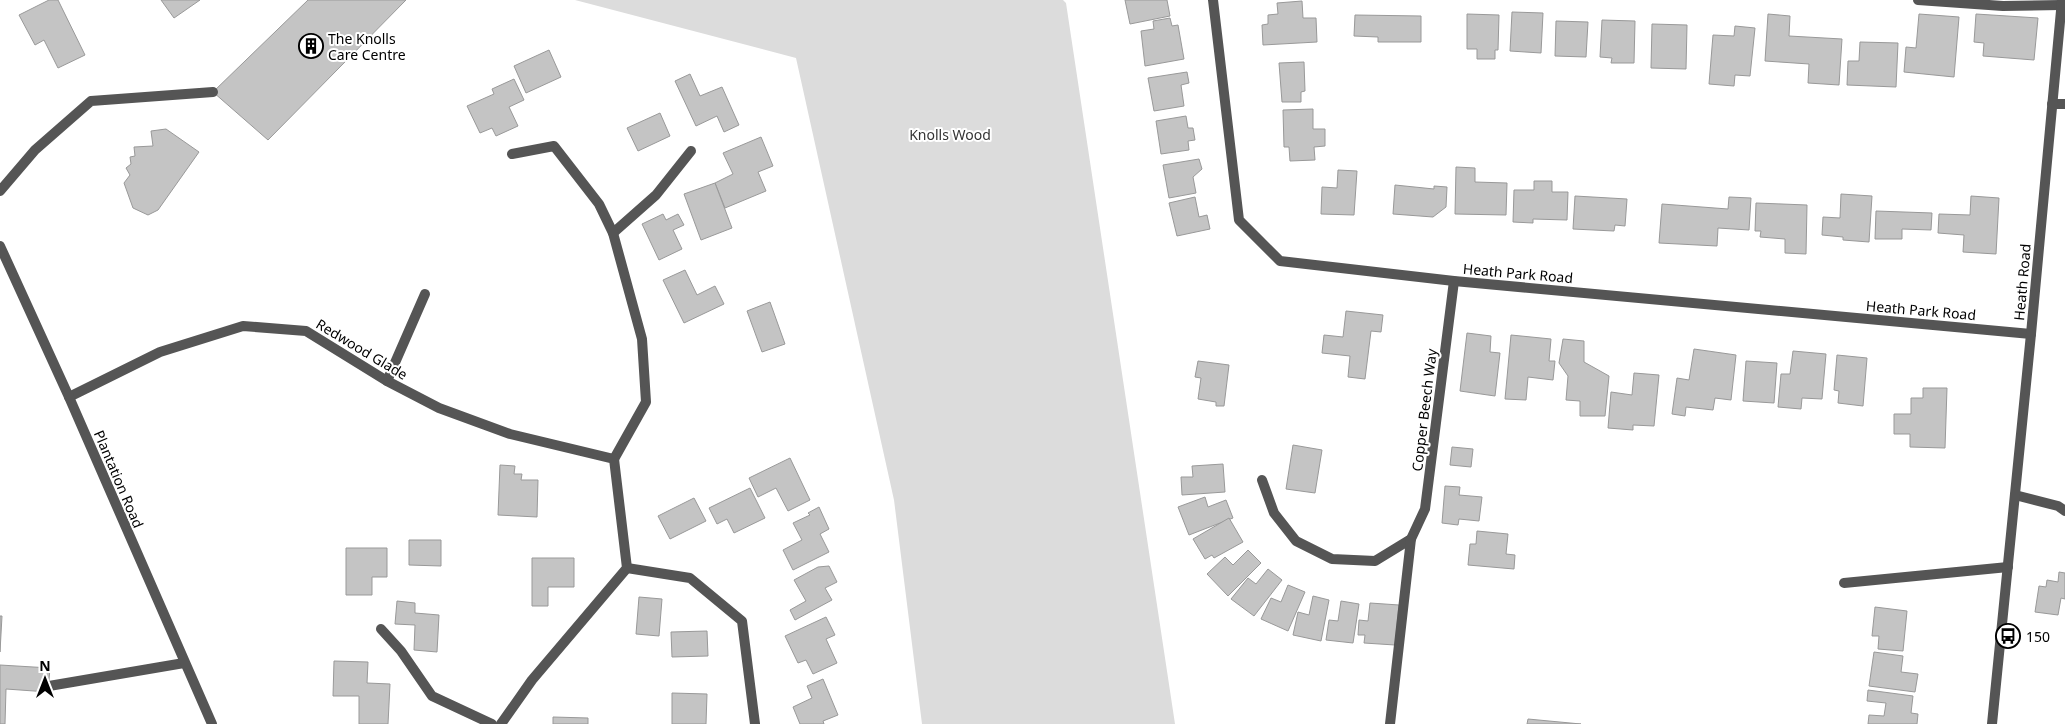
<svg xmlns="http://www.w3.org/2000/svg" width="2065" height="724" font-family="'Noto Sans',sans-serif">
	<rect width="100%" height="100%" fill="#fff"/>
	<path fill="#dcdcdc" d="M575,0h488l3,3 109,721h-253l-28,-224 -98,-442z"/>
	<g fill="#c4c4c4" stroke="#999">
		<path d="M49,0h9l27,55 -27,13 -14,-28 -9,5 -16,-30z"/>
		<path d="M161,0h39l-26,18z"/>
		<path d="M308,0h98l-138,140 -55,-48z"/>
		<path d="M1125,0h42l3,16 -40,8z"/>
		<path d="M1302,1l1,17h13l1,24 -54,3 -1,-20 6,-1v-9l10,-1 -1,-11z"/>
		<path d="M1512,12l31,1 -2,40 -31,-2z"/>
		<path d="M1467,14l32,1 -1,35h-3v9h-18v-10h-10z"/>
		<path d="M1768,14l22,2 -1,20 53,3 -3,46 -31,-2 1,-19 -44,-3z"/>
		<path d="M1919,14l40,3 -5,60 -50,-5 2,-25 10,1z"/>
		<path d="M1976,14l62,4 -4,42 -51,-4 1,-13 -10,-1z"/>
		<path d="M1355,15l66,1v26h-43v-5l-24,-1z"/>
		<path d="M1170,18l2,8 6,-1 6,34 -39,7 -4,-35 13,-2 -1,-8z"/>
		<path d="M1602,20l33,1 -1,42h-23l1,-5 -12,-1z"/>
		<path d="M1556,21l32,1 -2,35 -31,-1z"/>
		<path d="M1652,24l35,1 -1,44 -35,-1z"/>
		<path d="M1735,26l20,2 -5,48 -15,-1 -1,11 -25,-2 4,-49 21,1z"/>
		<path d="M1860,42l38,1 -2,44 -49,-2 1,-24h11z"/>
		<path d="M549,50l12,27 -35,16 -12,-27z"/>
		<path d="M1304,62l1,29 -4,1v10h-19l-3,-39z"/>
		<path d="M1187,72l2,11 -8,2 3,21 -30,5 -6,-33z"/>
		<path d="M690,74l10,22 22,-9 17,38 -15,7 -7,-16 -21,10 -21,-45z"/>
		<path d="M514,79l10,21 -15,7 9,19 -22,10 -4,-8 -12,5 -13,-27 27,-12 -2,-5z"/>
		<path d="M1313,109v20h12v17l-11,1 1,13 -25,1 -1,-14h-5l-1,-37z"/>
		<path d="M660,113l10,23 -32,15 -11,-23z"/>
		<path d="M1186,116l2,12h5l2,12 -7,1 1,9 -28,4 -5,-33z"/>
		<path d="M166,129l33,23 -41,58 -10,5 -15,-7 -9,-25 6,-8 -4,-7 5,-4 -1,-7 5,-1 -1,-9 19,-1 -2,-15z"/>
		<path d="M761,137l12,29 -15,6 8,19 -41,17 -10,-25 18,-9 -10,-21z"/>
		<path d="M1199,159l3,10 -9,8 3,16 -27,5 -6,-33z"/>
		<path d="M1456,167l19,1v14l32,1 -1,32 -51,-1z"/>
		<path d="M1338,170l19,1 -3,44 -33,-1 1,-27 15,1z"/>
		<path d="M1534,181h18v11h16l-1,28 -34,-1v4l-20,-1 1,-32h20z"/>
		<path d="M715,183l17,45 -31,12 -17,-46z"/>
		<path d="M1395,185l39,4v-3l13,1 -1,20 -13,10 -40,-3z"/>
		<path d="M1841,194l31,2 -3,46 -26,-2v-3l-21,-2 1,-18 17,1z"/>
		<path d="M1575,196l52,3 -2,27 -10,-1 -1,6 -41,-2z"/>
		<path d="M1971,196l28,2 -3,56 -33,-2 1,-17 -26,-2 1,-19 31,1z"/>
		<path d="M1195,197l4,20 8,-2 3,14 -33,7 -8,-33z"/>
		<path d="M1729,197l22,1 -2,32 -31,-2 -1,18 -58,-3 3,-39 66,5z"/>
		<path d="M1756,203l51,2 -1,49 -21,-1v-14l-25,-2 1,-6h-6z"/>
		<path d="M1876,211l56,2 -1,17 -29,-1v10h-27z"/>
		<path d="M663,214l3,6 12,-6 6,11 -11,5 9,19 -23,11 -17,-36z"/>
		<path d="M685,270l12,25 18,-9 9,18 -40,19 -21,-43z"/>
		<path d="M770,302l15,42 -23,8 -15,-41z"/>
		<path d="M1346,311l37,4 -2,17 -10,-1 -6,48 -17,-2 2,-21 -28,-3 2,-18 19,2z"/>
		<path d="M1467,333l24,3 -1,16 10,1 -5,43 -35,-5z"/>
		<path d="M1511,335l40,4 -2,22h6l-2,19 -25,-3 -2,23 -21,-1z"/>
		<path d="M1563,339l21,2v21l25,14 -4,40h-25v-15l-14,-1 2,-24 -9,-13z"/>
		<path d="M1694,349l42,6 -5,45 -16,-2 -2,12 -27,-3 -1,9 -13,-2 5,-36 12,2z"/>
		<path d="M1793,351l33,3 -4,45 -20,-1 -1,11 -23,-2 3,-33h9z"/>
		<path d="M1837,355l30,3 -4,48 -25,-3 1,-12 -5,-1z"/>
		<path d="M1198,361l31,4 -5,41h-8v-4l-18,-3 3,-21 -6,-1z"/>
		<path d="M1746,361l31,2 -3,40 -31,-2z"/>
		<path d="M1634,373l25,2 -5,51 -21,-1v5l-25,-2 3,-36 21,3z"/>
		<path d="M1923,388h24l-2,60 -35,-1v-13h-16v-20h17v-16h12z"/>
		<path d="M1293,445l29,5 -7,43 -29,-4z"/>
		<path d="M1452,447l21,2 -2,18 -21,-2z"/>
		<path d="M790,458l20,42 -22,11 -12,-23 -18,9 -9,-19z"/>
		<path d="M1223,464l2,28 -43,3 -1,-18h12l-1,-11z"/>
		<path d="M500,465l15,1 -1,8h8l-1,6h17l-1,37 -39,-2z"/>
		<path d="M1445,486l15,1 -1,8 23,2 -3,24 -20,-2 -1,6 -16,-2z"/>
		<path d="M750,488l15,30 -31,15 -7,-14 -10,5 -8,-16z"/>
		<path d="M1205,497l3,10 18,-7 7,18 -44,17 -11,-28z"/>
		<path d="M694,498l12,23 -36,18 -12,-23z"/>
		<path d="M819,507l10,22 -9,5 9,18 -36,18 -10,-20 19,-10 -9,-17 17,-8 -2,-2z"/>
		<path d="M1229,518l14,24 -29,16 -2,-3 -7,4 -12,-20z"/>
		<path d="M1477,531l31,3 -2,20 9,1 -1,14 -46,-4 2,-21h6z"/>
		<path d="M409,540h32v26l-32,-1z"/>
		<path d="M346,548h41v29h-15v18h-26z"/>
		<path d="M1248,550l13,13 -33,33 -21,-22 18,-17 8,8z"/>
		<path d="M532,558h42v29h-26v19h-16z"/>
		<path d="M829,566l8,16 -12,6 7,12 -37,20 -5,-10 16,-9 -12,-21 24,-13z"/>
		<path d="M1268,569l14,11 -28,36 -23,-17 17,-21 8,6z"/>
		<path d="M2059,572l6,1v26l-4,-1 -3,17 -23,-3 4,-26 7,1 1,-7 11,2z"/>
		<path d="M1288,585l17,7 -17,39 -27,-12 10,-21 10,4z"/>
		<path d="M1313,596l16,4 -8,41 -28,-6 5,-23 11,3z"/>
		<path d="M639,597l23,2 -3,37 -23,-2z"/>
		<path d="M397,601l18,2v10l24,2 -2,37 -23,-2 1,-25 -20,-1z"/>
		<path d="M1341,601l18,3 -6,39 -27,-3 3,-20 9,1z"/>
		<path d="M1370,603l29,2 -4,40 -31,-2 1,-8h-7l1,-15 9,1z"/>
		<path d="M1875,607l32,4 -4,40 -25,-2 1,-13h-7z"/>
		<path d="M0,616h2l-2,36z"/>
		<path d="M826,617l9,18 -9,4 11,24 -24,11 -7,-14 -8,3 -13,-27z"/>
		<path d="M707,631l1,25 -36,1 -1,-25z"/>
		<path d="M1874,652l29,4 -2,16 17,2 -3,18 -46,-6z"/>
		<path d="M334,661l34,1 -1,21 23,1 -2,40h-29v-28h-26z"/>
		<path d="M0,665l50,3 -2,24 -42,-3 -1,35h-5z"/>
		<path d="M823,679l15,36 -15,6 1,3h-24l-7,-17 19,-9 -5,-12z"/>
		<path d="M1868,690l45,6 -2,17 7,1 -1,10h-49l1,-9 15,1 2,-13 -19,-2z"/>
		<path d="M672,693l35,1 -1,30h-34z"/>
		<path d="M553,717l35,1v6h-35z"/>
		<path d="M1528,719l21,2 32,3h-54z"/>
	</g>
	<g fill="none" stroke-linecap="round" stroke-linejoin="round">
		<g stroke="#555" stroke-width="10">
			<path d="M0,191l35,-41 56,-49 122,-9"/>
			<path d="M613,233l43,-38 35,-44"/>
			<path d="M387,381l38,-87"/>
			<path d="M49,686l135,-23"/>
		</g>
		<g stroke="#555" stroke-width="10">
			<path d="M1213,0l26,220 41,41 174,20 577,53"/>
			<path d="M1918,0l85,6 58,-1"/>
			<path d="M2052,104h13"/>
			<path d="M512,154l42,-8 45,58 14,29 29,106 4,63 -32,57"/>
			<path d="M69,397l91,-45 83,-26 63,5 81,50 52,27 71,26 104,25 13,109 -95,112 -31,44"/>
			<path d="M1262,480l12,33 22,28 36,18 43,2 36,-22 14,-30 29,-228"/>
			<path d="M2015,495l43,11 7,5"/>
			<path d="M627,568l63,10 52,43 13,103"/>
			<path d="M1844,583l164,-16"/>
			<path d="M381,629l20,22 31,45 60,28"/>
			<path d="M1390,724l21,-185"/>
		</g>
		<g stroke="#555" stroke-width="10">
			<path d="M0,246l69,151 143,327"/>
			<path d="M1992,724l39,-390 31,-334"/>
		</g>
	</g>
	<defs>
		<symbol id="building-ring" viewBox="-11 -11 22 22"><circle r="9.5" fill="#fff" stroke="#000" stroke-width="1.5"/><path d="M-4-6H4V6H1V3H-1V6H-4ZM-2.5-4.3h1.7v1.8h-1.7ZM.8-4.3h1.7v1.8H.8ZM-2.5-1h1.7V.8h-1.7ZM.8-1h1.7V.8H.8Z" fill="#000"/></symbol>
		<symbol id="bus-ring" viewBox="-11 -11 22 22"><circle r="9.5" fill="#fff" stroke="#000" stroke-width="1.5"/><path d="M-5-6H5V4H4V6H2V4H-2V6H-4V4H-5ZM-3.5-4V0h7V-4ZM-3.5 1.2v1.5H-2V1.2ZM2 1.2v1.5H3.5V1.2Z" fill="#000"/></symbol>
	</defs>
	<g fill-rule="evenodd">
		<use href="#building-ring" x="297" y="32" width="28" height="28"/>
		<use href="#bus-ring" x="1994" y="622" width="28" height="28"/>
	</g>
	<g text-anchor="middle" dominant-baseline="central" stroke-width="4" stroke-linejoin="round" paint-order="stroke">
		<g font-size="14" fill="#000" stroke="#fff" text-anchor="start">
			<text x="328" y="38">The Knolls<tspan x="328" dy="16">Care Centre</tspan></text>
			<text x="2026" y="636">150</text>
		</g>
		<g font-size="14" fill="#333" stroke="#fff">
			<text x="950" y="134">Knolls Wood</text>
		</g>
		<g font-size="14" fill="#000" stroke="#fff">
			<text transform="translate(1518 273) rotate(5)">Heath Park Road</text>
			<text transform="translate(2022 282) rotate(-85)">Heath Road</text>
			<text transform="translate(1921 310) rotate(5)">Heath Park Road</text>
			<text transform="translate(362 349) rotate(31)">Redwood Glade</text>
			<text transform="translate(1424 410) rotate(-83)">Copper Beech Way</text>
			<text transform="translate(119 479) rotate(67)">Plantation Road</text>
		</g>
	</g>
	<g transform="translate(45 679)" stroke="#ffffff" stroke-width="4" paint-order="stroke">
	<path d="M0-4L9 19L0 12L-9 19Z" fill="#000000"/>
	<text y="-8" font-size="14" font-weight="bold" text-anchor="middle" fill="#000000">N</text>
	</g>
</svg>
